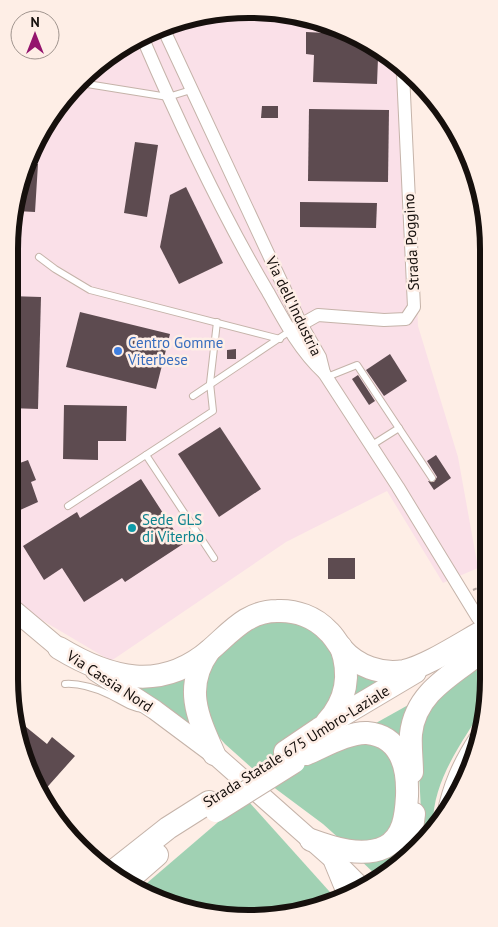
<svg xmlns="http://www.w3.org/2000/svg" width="498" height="927" font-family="'PT Sans',sans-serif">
	<rect width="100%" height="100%" fill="#feeee6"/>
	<path fill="#fae0e8" d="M280,11l89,30 39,36 10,249 40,131 20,111 -35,15 -56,-92 -101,51 -175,119 -81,-48 -21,-18v-361l32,-105 62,-70 84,-42z"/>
	<g fill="#a0d1b3">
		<path d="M275,617l42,12 24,36 -27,93 49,-18 27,11 12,57 -20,33h-40l-19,-17 -51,-38 -47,-42 -13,-15 -9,-23 2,-31 30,-40z"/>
		<path d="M488,663l1,30 -3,9c-22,40 -54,76 -53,125l-17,21 5,-37 -3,-59 8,-44 45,-37z"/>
		<path d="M193,667l5,63 -49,-34 -30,-18z"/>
		<path d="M354,673l31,5 -35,21z"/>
		<path d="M419,699l-12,44 -40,-15z"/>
		<path d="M249,802l89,99 -73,17 -78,-8 -47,-21 84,-72z"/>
		<path d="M399,842l3,20 -24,15 -23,-22z"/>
	</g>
	<g fill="#5d4b50">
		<path d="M306,32l41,2 22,7 18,17h-9l-1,26 -64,-2 1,-27 -8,-1z"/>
		<path d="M262,106h16v12h-17z"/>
		<path d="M309,109l80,1 -1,72 -80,-1z"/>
		<path d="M51,118l-2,20 -11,-1 3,-8z"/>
		<path d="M135,142l23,3 -11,72 -23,-4z"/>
		<path d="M30,164h8l-3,48 -19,-1z"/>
		<path d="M186,187l37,76 -44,21 -19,-37 10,-52z"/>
		<path d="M300,202l77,1 -1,25 -76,-1z"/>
		<path d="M9,296l32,1 -3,112 -29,-1z"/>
		<path d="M80,312l90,22 -14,55 -90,-22z"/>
		<path d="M236,349v10h-9v-9z"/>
		<path d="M390,354l17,27 -23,15 -18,-26z"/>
		<path d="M358,375l17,26 -6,4 -17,-26z"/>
		<path d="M64,405l63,1 -1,35h-28v19l-35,-1z"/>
		<path d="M220,427l41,62 -42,28 -41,-63z"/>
		<path d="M436,455l15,23 -17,12 -6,-9 6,1 3,-5 -10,-16z"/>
		<path d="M28,460l8,20 -5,2 7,20 -29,13v-48z"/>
		<path d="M141,479l42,65 -58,38 -3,-4 -38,24 -22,-34 -18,12 -21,-34 54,-34 3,6z"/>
		<rect x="328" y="558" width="27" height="21"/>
		<path d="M15,718l32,26 5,-7 23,19 -33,37 -15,-27 2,-3 -7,-7z"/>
	</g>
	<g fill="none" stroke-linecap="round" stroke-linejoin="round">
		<defs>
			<g id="lane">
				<path d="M81,83l87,14 23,-7"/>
				<path d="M39,257l16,12 35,21 190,49"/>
				<path d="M327,377l30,-12 75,113"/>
				<path d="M193,396l97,-65"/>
				<path d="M372,445l27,-17"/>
				<path d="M146,455l68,103"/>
				<path d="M68,506l145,-95 -3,-28 7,-61"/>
				<path d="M65,684c14,-1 32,5 45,11 12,6 21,13 33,14"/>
			</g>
			<g id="street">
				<path d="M163,28l138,296 19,33 4,16"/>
				<path d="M143,39c37,86 77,172 125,253 16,29 32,59 56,81l74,114 80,131"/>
				<path d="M295,328l23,-13 66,5 22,-1 8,-12 -11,-234"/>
				<path d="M443,815c6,-30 16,-52 32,-77"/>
			</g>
			<g id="primary">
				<path d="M9,606l50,42 11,7"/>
				<path d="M95,671l60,39 59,44 121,107 26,26"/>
			</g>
			<g id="highway">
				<path d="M59,648c51,31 102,44 151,2 21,-18 37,-39 67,-39 19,-1 38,6 51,20 6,5 9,12 14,18 15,17 39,26 62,22 24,-5 62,-31 85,-43"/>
				<path d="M209,651c-26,36 -11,67 5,103"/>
				<path d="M327,722c19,-21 24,-47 14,-75"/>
				<path d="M285,752l34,-23 96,-57"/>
				<path d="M306,754c17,-7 43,-22 61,-21 34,3 41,35 40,63 -1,19 -3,41 -22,51 -23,11 -52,1 -74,-7"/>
				<path d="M412,772c0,-12 -2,-26 -1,-38 4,-39 37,-57 65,-78"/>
				<path d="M408,858l6,-44"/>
				<path d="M335,861l14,34"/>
				<path d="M111,873l57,-45 41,-26"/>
				<path d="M126,882l31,-27"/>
			</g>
		</defs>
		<use href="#lane" stroke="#c5b3a9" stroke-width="8"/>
		<use href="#street" stroke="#c5b3a9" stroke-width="14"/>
		<use href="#primary" stroke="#c5b3a9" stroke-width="21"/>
		<use href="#highway" stroke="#c5b3a9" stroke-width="24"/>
		<path stroke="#b5a8a2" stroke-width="2" stroke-dasharray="4 4" stroke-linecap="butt" d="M473,590l15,-7"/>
		<use href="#lane" stroke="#fff" stroke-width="6"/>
		<use href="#street" stroke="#fff" stroke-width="12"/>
		<use href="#primary" stroke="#fff" stroke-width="19"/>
		<use href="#highway" stroke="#fff" stroke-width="22"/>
		<defs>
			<path id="highway-bridge" d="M216,811l78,-49"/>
		</defs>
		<use href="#highway-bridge" stroke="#c5b3a9" stroke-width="24" stroke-linecap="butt"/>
		<use href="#highway-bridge" stroke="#fff" stroke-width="22"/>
	</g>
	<circle fill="#3f7fe0" stroke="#feeee6" stroke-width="2" cx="118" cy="351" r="5"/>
	<circle fill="#0f9aa8" stroke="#feeee6" stroke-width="2" cx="132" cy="528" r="5"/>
	<g text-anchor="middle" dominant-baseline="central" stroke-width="5" stroke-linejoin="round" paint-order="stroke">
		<g font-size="15" fill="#16100d" stroke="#feeee6">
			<text transform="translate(411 242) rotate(-93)">Strada Poggino</text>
			<text transform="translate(294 306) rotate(64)">Via dell'Industria</text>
			<text transform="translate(110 681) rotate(33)">Via Cassia Nord</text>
			<text transform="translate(296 746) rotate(-32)">Strada Statale 675 Umbro-Laziale</text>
		</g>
		<g font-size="15" fill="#366cbe" stroke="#feeee6" text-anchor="start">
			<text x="128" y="342">Centro Gomme<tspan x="128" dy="17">Viterbese</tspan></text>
		</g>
		<g font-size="15" fill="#0d838f" stroke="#feeee6" text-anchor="start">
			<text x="142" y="519">Sede GLS<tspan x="142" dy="17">di Viterbo</tspan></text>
		</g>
	</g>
	<path d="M0 0H498V927H0ZM249 18H249A231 231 0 0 1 480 249V679A231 231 0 0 1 249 910H249A231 231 0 0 1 18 679V249A231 231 0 0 1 249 18Z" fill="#feeee6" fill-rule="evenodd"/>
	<path fill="none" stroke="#16100d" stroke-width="6" d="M249 18H249A231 231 0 0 1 480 249V679A231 231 0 0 1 249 910H249A231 231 0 0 1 18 679V249A231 231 0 0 1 249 18Z"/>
	<g transform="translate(35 35)"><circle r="24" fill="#feeee6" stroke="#a1958f"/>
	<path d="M0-4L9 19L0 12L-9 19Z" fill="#94146d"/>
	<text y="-8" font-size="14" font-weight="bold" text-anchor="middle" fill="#16100d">N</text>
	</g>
</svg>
